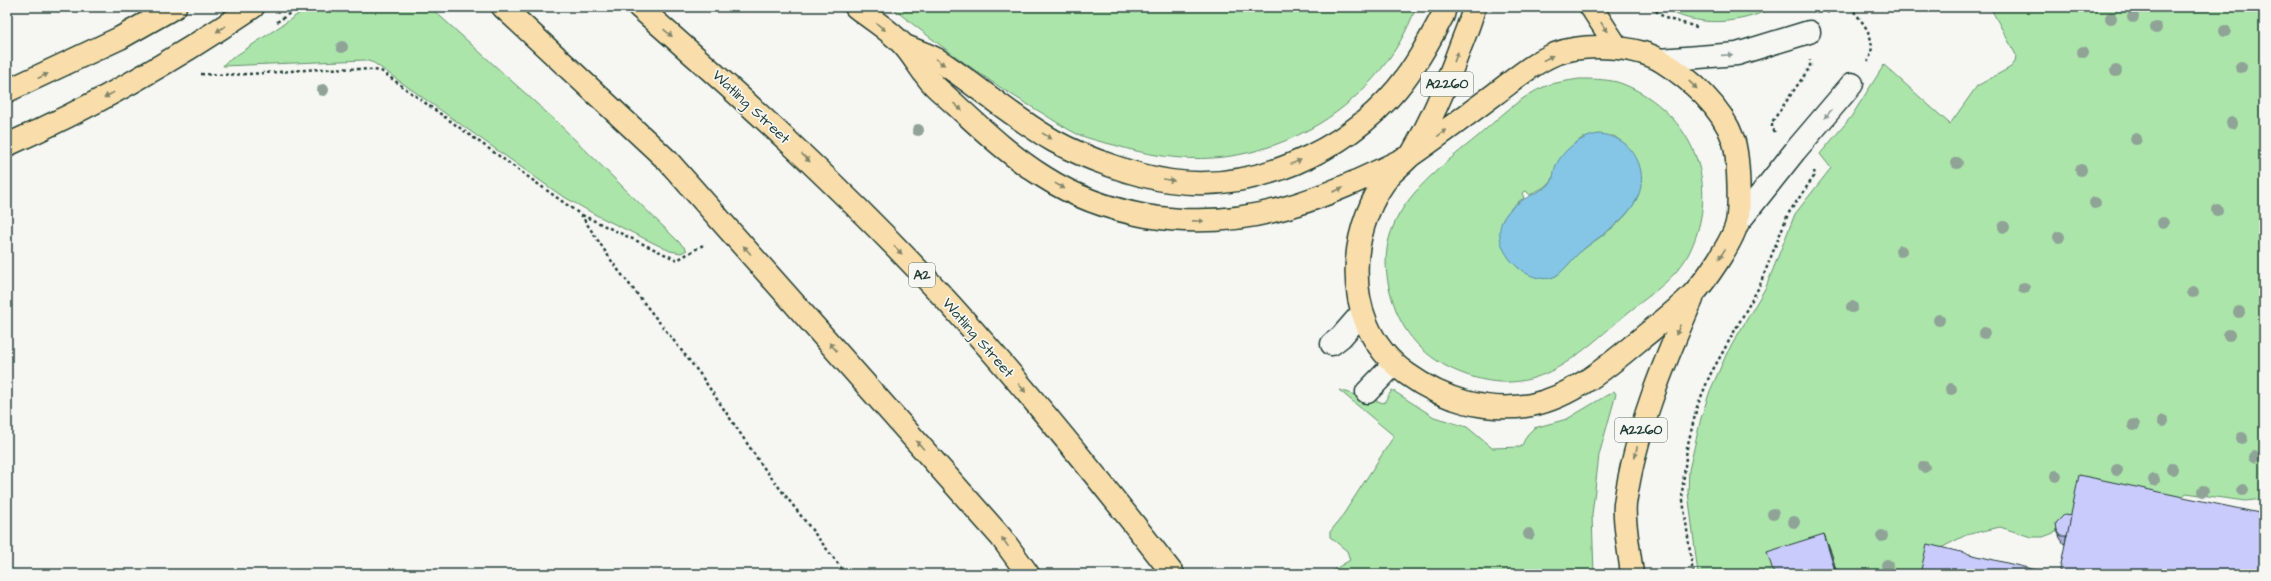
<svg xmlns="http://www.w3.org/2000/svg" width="2271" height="581" font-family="'Architects Daughter',sans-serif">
	<rect width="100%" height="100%" fill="#f6f6f2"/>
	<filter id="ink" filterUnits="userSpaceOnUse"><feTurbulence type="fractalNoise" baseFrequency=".025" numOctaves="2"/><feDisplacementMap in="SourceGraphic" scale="8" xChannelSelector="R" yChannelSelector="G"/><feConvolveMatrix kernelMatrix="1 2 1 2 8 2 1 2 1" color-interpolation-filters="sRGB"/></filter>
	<g filter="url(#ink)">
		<g fill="#abe5aa" stroke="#65916f" fill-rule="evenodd">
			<path d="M309,7h121l127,115 130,128 -6,3 -11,-2 -74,-36 -37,-21 -185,-131 -9,-3 -142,6 2,-3z"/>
			<path d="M891,7h525c-18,51 -58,96 -106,122 -65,35 -127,37 -196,16 -12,-3 -25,-6 -37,-11 -12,-6 -24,-14 -35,-21 -54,-31 -103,-68 -151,-106z"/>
			<path d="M1662,7h112c-34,18 -79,21 -112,0z"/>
			<path d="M1990,7h274v492l-19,2 -59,-8 -9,11 -118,27 -16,6h-12l-31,-10 -34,8 -29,15 -10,24h-229l-10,-82 1,-22 12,-52 9,-27 17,-38 39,-66 29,-73 36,-46 -11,-14 31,-37 33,-52 66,59 27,-38 34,-19 4,-5 1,-7z"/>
			<path d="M1579,79c12,0 25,0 38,3 16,5 33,15 45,26 42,37 52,92 28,143 -12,26 -38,42 -60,60 -56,47 -97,94 -176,59 -27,-12 -48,-33 -58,-60 -33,-85 22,-125 81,-173 21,-18 43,-41 69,-51 10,-4 22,-5 33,-7zM1614,136l13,10 14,34c-3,37 -36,52 -61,72 -9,7 -15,18 -24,24 -47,10 -78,-51 -32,-78l-2,-5 4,-2 4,4 21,-12 7,-20 18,-20 6,-5z"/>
			<path d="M1339,390l45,13 8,-13 42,27 33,10 25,21 29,-1 6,-12 7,-7 33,-9 47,-28 2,3 -17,61 -7,60 2,59h-267l23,-14 -3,-9 -17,-14v-5l11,-14 53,-82z"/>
		</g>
		<path fill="#85c5e6" stroke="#5c8f9f" d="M1598,134c19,1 34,11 41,30 14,43 -33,66 -59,88 -9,8 -18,23 -29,26 -29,6 -65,-35 -46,-62 12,-18 31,-20 46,-33 3,-5 2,-12 5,-18 8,-16 24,-28 42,-31z"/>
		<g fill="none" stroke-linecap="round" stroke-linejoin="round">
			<defs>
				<g id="minor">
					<path d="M1660,60l77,-6 72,-22"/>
					<path d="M1737,224l58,-73 57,-67"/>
					<path d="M1332,344l9,-7 21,-24"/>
					<path d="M1367,392l27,-28"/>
				</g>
				<g id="major">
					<path d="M1591,7l26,40"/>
					<path d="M1410,156c29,-20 57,-41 85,-62 19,-14 38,-31 60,-40 29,-11 82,-9 108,8 27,17 59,45 70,77 6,17 7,67 4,84 -4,18 -32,59 -45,72 -17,17 -37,32 -55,47 -31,26 -66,55 -106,63 -44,8 -88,-5 -124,-31 -38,-27 -53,-69 -50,-114 2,-29 14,-63 33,-85 7,-8 17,-14 23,-23 19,-33 33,-66 46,-102 5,-14 12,-28 15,-43"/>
					<path d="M1632,574c-2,-18 -9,-54 -7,-70 10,-72 38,-139 67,-205"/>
				</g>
				<g id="highway">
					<path d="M503,7l165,154 333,376 27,37"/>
					<path d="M639,7c102,89 203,181 296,281 84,91 162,188 238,286"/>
					<path d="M856,7c16,13 37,25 50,41 11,13 19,30 32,41 34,30 67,64 106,88 31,20 65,32 102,39 101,17 176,-17 264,-60"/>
					<path d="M905,46c11,5 23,8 33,14 40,26 75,58 116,81 31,17 81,35 116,40 83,12 174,-29 227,-92 19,-23 32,-48 46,-74l2,-8"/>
					<path d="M7,91l113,-53 55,-31"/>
					<path d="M7,145c86,-38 168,-85 246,-138"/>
				</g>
			</defs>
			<use href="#minor" stroke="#1f3d34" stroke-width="25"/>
			<use href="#major" stroke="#1f3d34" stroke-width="25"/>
			<use href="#highway" stroke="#1f3d34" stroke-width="25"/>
			<g stroke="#1f3d34" stroke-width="2.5" stroke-dasharray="3 3" stroke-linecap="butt">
				<path d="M1651,7l14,11 32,9"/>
				<path d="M1850,7c13,15 29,33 18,54"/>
				<path d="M1827,13l5,-6"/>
				<path d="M277,22l22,-15"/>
				<path d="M201,74c60,4 120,-11 180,-3l200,144 34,51 85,108 61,90 85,110"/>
				<path d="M1775,132l-3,-4v-6l38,-55v-7"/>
				<path d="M582,215l95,45 28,-16"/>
				<path d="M1693,574l-11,-81 5,-45 10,-41 13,-32 49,-88 29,-73 27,-39 -1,-4"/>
			</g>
			<use href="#minor" stroke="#f6f6f2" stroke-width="22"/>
			<use href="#major" stroke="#f9deab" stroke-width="22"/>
			<use href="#highway" stroke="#f9deab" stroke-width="22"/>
		</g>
		<g fill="#8fa397">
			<circle cx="2133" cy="17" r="6"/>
			<circle cx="2111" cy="18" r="6"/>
			<circle cx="2156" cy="28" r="6"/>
			<circle cx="2225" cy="31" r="6"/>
			<circle cx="342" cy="47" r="6"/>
			<circle cx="2083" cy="52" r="6"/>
			<circle cx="2241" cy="67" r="6"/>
			<circle cx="2116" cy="71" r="6"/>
			<circle cx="323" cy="90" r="6"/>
			<circle cx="2232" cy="123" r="6"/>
			<circle cx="918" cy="130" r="6"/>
			<circle cx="2136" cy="139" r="6"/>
			<circle cx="1957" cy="163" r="6"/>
			<circle cx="2081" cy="170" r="6"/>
			<circle cx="2095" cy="203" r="6"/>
			<circle cx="2217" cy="210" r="6"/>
			<circle cx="2163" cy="223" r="6"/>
			<circle cx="2004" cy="227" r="6"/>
			<circle cx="2059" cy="237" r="6"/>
			<circle cx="1901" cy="251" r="6"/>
			<circle cx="2024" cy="288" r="6"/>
			<circle cx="2193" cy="292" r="6"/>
			<circle cx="1852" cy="307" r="6"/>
			<circle cx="2239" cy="312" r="6"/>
			<circle cx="1939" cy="320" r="6"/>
			<circle cx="1984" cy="333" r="6"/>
			<circle cx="2229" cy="335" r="6"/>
			<circle cx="1951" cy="389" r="6"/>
			<circle cx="2163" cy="421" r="6"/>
			<circle cx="2134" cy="425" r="6"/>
			<circle cx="2242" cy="438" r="6"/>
			<circle cx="2254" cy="457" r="6"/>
			<circle cx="1924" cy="467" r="6"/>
			<circle cx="2172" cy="469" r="6"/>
			<circle cx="2117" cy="470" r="6"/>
			<circle cx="2056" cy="476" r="6"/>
			<circle cx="2154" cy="480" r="6"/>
			<circle cx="2243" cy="490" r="6"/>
			<circle cx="2203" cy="491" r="6"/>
			<circle cx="1773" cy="514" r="6"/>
			<circle cx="1794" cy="522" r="6"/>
			<circle cx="1529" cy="534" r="6"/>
			<circle cx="1882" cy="536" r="6"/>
			<circle cx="1887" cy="565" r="6"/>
		</g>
		<path fill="#aeafda" stroke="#1f3d34" d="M2070,515l-5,29h-1l-4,-6 -3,-8z"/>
		<path fill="#8d8eb1" stroke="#1f3d34" d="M1824,534l8,21 5,19h-1z"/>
		<g fill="#cacbfd" stroke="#1f3d34">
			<path d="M2079,475l185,39v60h-205z"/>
			<path d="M2064,515l7,1 -4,20h-6l-4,-6 -1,-7z"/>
			<path d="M1824,534l12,40h-62l-7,-22z"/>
			<path d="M1927,544l126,30h-133z"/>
		</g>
		<defs><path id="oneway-solid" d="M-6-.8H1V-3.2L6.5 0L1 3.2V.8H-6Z"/></defs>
		<g fill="#81856a">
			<use href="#oneway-solid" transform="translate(881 27) rotate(39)"/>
			<use href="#oneway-solid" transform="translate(1604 27) rotate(57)"/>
			<use href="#oneway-solid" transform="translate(221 29) rotate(148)"/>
			<use href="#oneway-solid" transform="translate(668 33) rotate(41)"/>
			<use href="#oneway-solid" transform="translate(1456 57) rotate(-70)"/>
			<use href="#oneway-solid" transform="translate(1548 58) rotate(-28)"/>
			<use href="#oneway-solid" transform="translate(940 62) rotate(34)"/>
			<use href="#oneway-solid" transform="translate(43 76) rotate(-25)"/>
			<use href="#oneway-solid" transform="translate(1693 85) rotate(44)"/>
			<use href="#oneway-solid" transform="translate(109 95) rotate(151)"/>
			<use href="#oneway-solid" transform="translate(958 107) rotate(41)"/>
			<use href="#oneway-solid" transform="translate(1442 133) rotate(-36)"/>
			<use href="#oneway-solid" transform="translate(1047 136) rotate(32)"/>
			<use href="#oneway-solid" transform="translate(806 158) rotate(44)"/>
			<use href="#oneway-solid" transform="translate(1296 162) rotate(-22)"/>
			<use href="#oneway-solid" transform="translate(1169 180) rotate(9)"/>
			<use href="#oneway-solid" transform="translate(1060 186) rotate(29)"/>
			<use href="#oneway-solid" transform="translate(1338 190) rotate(-23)"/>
			<use href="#oneway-solid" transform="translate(1198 221) rotate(1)"/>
			<use href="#oneway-solid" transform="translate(747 250) rotate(-132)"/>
			<use href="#oneway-solid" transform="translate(898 250) rotate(46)"/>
			<use href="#oneway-solid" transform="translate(1722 254) rotate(122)"/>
			<use href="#oneway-solid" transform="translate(1678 330) rotate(113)"/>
			<use href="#oneway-solid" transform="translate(833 347) rotate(-132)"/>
			<use href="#oneway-solid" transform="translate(1022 388) rotate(50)"/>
			<use href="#oneway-solid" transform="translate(920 445) rotate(-132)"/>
			<use href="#oneway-solid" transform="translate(1636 452) rotate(102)"/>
			<use href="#oneway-solid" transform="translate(1005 542) rotate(-126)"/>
		</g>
		<g fill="#8a9a93">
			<use href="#oneway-solid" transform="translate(1727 55) rotate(-4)"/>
			<use href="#oneway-solid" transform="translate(1828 114) rotate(130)"/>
		</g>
	</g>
	<g text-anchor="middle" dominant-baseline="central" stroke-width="3.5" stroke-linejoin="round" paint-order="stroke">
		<g fill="#f6f6f2" stroke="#60746d" stroke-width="1">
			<rect x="1421" y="72" width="52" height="24" rx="3"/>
			<rect x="909" y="263" width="26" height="24" rx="3"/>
			<rect x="1615" y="418" width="52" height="24" rx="3"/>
		</g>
		<g font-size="14" font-weight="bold" fill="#1f3d34">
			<text x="1447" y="84">A2260</text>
			<text x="922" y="275">A2</text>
			<text x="1641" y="430">A2260</text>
		</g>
		<g font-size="15" fill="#1f3d34" stroke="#f6f6f2">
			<text transform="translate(751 107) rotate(43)">Watling Street</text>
			<text transform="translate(978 338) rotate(49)">Watling Street</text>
		</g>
	</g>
	<rect width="2271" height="581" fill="none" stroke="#f6f6f2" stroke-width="24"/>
	<rect x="12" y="12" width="2247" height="557" fill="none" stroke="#1f3d34" stroke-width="1.5" filter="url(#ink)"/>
</svg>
